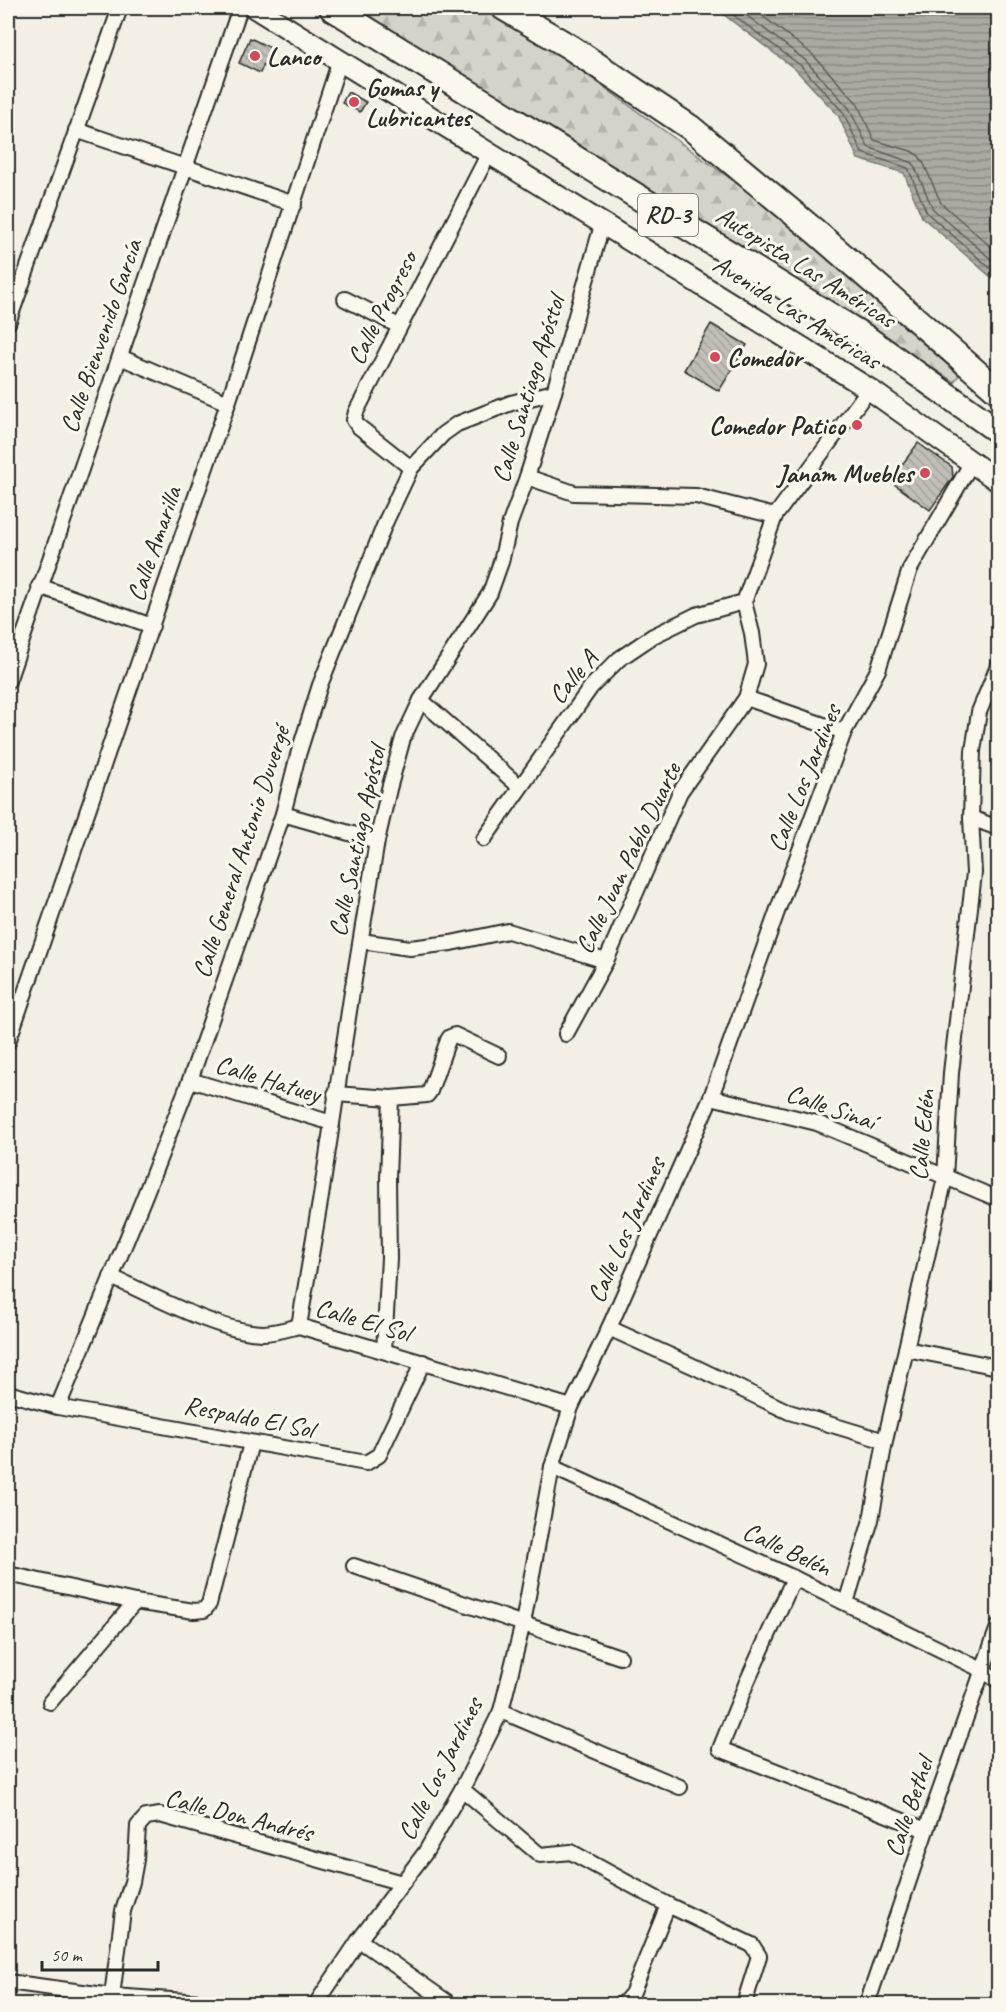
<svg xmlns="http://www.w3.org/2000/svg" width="1006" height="2012" font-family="Caveat,sans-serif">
	<defs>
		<pattern id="forest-firs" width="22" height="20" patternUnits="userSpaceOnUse" patternTransform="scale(1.5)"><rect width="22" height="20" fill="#d5d2c9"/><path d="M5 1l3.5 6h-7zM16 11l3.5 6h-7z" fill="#b7b4ad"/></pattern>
		<pattern id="water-rules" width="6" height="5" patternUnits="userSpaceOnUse" patternTransform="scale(1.5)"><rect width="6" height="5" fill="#aca9a2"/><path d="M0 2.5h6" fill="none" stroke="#8c8a84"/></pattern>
		<pattern id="building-back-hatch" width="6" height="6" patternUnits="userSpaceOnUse" patternTransform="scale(1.5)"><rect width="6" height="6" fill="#c0beb6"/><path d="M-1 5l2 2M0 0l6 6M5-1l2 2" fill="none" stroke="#a5a39d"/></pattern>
	</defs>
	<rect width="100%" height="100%" fill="#f3efe4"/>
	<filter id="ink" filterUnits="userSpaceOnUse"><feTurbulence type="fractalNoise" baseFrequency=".0167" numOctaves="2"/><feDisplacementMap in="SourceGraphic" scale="12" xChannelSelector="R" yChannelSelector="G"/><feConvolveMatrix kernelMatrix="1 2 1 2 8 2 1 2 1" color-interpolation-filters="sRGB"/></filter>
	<g filter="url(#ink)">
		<path fill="url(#forest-firs)" stroke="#807e7a" stroke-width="1.5" d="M352,8h128l63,35 218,158 198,174 -5,7 -223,-143z"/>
		<path fill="url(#water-rules)" stroke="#787772" stroke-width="1.5" d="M715,8h283v275l-76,-66 -18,-44 -46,-14 -20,-44 -43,-46z"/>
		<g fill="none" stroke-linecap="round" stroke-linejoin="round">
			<g stroke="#5f5d5b" stroke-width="1.5">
				<path d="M724,8l76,57 43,47 19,41 46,15 19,45 71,62"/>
				<path d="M737,8l68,52 44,48 19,39 45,16 20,46 65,56"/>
				<path d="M752,8l60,46 45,49 17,37 37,11 8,5 5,8 17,39 57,50"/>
			</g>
		</g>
		<g fill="url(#building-back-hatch)" stroke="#2b2b2b" stroke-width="1.5">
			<path d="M250,38l21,10 -11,25 -21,-10z"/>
			<path d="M348,92l18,10 -6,10 -18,-9z"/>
			<path d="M711,324l36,21 -28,46 -35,-21z"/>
			<path d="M918,443l34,24 1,10 -23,33 -40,-29z"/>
		</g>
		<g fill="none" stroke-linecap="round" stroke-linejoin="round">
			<defs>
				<g id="minor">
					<path d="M76,130l218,74"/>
					<path d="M345,299l54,27"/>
					<path d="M8,323l112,-315"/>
					<path d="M120,357l108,46"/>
					<path d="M411,468l-53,-42 -4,-6 2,-8 133,-259"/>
					<path d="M527,477l47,16 122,3 79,20"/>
					<path d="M39,586l113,40"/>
					<path d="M8,681l232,-673"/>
					<path d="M746,698l98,34"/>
					<path d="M421,700l99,87"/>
					<path d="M283,814l94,27"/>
					<path d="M971,818l27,10"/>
					<path d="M484,839l107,-152 28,-28 34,-23 43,-21 48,-13"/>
					<path d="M361,941l49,7 41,-5 57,-12 98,30"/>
					<path d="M566,1034l40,-73 74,-169 66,-94 10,-34 -4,-31 -8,-31 31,-86 94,-127"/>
					<path d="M8,1042l220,-639 112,-343"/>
					<path d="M190,1080l142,43"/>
					<path d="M335,1094l56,4 36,-3 3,-4 18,-51 2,-3 5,-2 44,21"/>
					<path d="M711,1097l106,26 181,76"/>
					<path d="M111,1277c42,18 107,55 152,56 12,0 24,-4 36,-7l272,81"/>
					<path d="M299,1326l22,-130 30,-198 26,-157 12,-52 14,-51 18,-38 69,-107 11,-31 9,-39 17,-46 27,-85 49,-170"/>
					<path d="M609,1328l86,39 94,45 96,29"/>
					<path d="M906,1349l92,18"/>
					<path d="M384,1351l5,-93 -1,-80 3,-80"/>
					<path d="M8,1393l50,14 308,56 13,-8 44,-93"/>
					<path d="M58,1407l87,-212 45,-115 93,-266 15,-59 22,-70 66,-164 25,-53 32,-34 14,-10 54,-21 43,-11"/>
					<path d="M552,1467l242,111 190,93 14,10"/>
					<path d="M354,1566l266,91"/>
					<path d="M8,1574l127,28 59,9 10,-1 5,-6 42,-161"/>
					<path d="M794,1578l-48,106 -26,65 206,81"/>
					<path d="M846,1603l25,-83 14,-79 60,-263 6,-105 23,-200 -3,-55 2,-67 6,-39 19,-46"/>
					<path d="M50,1702l85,-100"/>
					<path d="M501,1711l179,76"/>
					<path d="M462,1789l78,66 31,-3 97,53 84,40 7,11 -15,48"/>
					<path d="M359,1940l91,64"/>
					<path d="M8,1982l104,14 89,6 5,2"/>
					<path d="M108,2004l4,-8 11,-85 9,-29 4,-22 2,-34 8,-9 14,-2 242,68"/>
					<path d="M316,2004l43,-64 66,-87 37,-64 39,-78 22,-88 29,-156 19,-60 38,-79 102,-231 67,-188 66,-177 34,-62 32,-101 62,-107"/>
					<path d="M623,2004l9,-10 36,-89"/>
					<path d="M867,2004l59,-174 72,-203"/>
				</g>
				<path id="secondary" d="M255,8l614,381 129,92"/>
				<g id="motorway">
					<path d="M332,8l533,329 133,94"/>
					<path d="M504,8l66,39 121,81 125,104 182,159"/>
				</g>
			</defs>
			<use href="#minor" stroke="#2b2b2b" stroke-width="18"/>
			<use href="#secondary" stroke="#2b2b2b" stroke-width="24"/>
			<use href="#motorway" stroke="#2b2b2b" stroke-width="28"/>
			<use href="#minor" stroke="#fbf7ec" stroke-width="14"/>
			<use href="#secondary" stroke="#fbf7ec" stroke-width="20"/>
			<use href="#motorway" stroke="#fbf7ec" stroke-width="24"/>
		</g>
	</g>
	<g fill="#d1495b" stroke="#fbf7ec" stroke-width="2">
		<circle cx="255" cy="56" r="6"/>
		<circle cx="354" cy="102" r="6"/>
		<circle cx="715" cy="357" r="6"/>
		<circle cx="857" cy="425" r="6"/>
		<circle cx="925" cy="473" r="6"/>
	</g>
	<g text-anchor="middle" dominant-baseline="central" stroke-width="6" stroke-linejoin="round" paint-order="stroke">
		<rect fill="#fbf7ec" stroke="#696865" stroke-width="1.5" x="638" y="194" width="60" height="42" rx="4.5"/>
		<g font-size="24" font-weight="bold" fill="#2b2b2b">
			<text x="668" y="215">RD-3</text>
		</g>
		<g font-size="26" font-weight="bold" fill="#2b2b2b" stroke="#fbf7ec" text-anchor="start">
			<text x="267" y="56">Lanco</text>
			<text x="366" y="87">Gomas y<tspan x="366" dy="30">Lubricantes</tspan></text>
			<text x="727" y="357">Comedor</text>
			<text x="845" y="425" text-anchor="end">Comedor Patico</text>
			<text x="913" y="473" text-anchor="end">Janam Muebles</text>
		</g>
		<g font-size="26" fill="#2b2b2b" stroke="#fbf7ec">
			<text transform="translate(806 267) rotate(32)">Autopista Las Américas</text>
			<text transform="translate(382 308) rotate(-63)">Calle Progreso</text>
			<text transform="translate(797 312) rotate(32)">Avenida Las Américas</text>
			<text transform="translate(101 336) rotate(-71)">Calle Bienvenido García</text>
			<text transform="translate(528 389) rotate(-73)">Calle Santiago Apóstol</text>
			<text transform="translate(154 544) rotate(-71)">Calle Amarilla</text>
			<text transform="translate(573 677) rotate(-50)">Calle A</text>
			<text transform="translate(804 778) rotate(-68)">Calle Los Jardines</text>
			<text transform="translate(357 841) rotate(-78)">Calle Santiago Apóstol</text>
			<text transform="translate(241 852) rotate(-72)">Calle General Antonio Duvergé</text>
			<text transform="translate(628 858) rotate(-64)">Calle Juan Pablo Duarte</text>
			<text transform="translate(268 1079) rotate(17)">Calle Hatuey</text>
			<text transform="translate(831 1107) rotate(19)">Calle Sinaí</text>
			<text transform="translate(922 1135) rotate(-85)">Calle Edén</text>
			<text transform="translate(626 1230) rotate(-66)">Calle Los Jardines</text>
			<text transform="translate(363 1320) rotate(16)">Calle El Sol</text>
			<text transform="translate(249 1417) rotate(11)">Respaldo El Sol</text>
			<text transform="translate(787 1549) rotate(25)">Calle Belén</text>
			<text transform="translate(440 1769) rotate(-63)">Calle Los Jardines</text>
			<text transform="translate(909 1807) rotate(-71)">Calle Bethel</text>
			<text transform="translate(239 1815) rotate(14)">Calle Don Andrés</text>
		</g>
	</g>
	<rect width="1006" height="2012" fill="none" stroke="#fbf7ec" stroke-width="30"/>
	<rect x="15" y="15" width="976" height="1982" fill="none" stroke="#2b2b2b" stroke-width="2" filter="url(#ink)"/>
	<path d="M42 1961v9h116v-9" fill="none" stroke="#2b2b2b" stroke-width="3"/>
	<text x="51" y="1961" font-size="18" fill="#2b2b2b" stroke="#fbf7ec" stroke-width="4.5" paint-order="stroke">50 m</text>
</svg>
